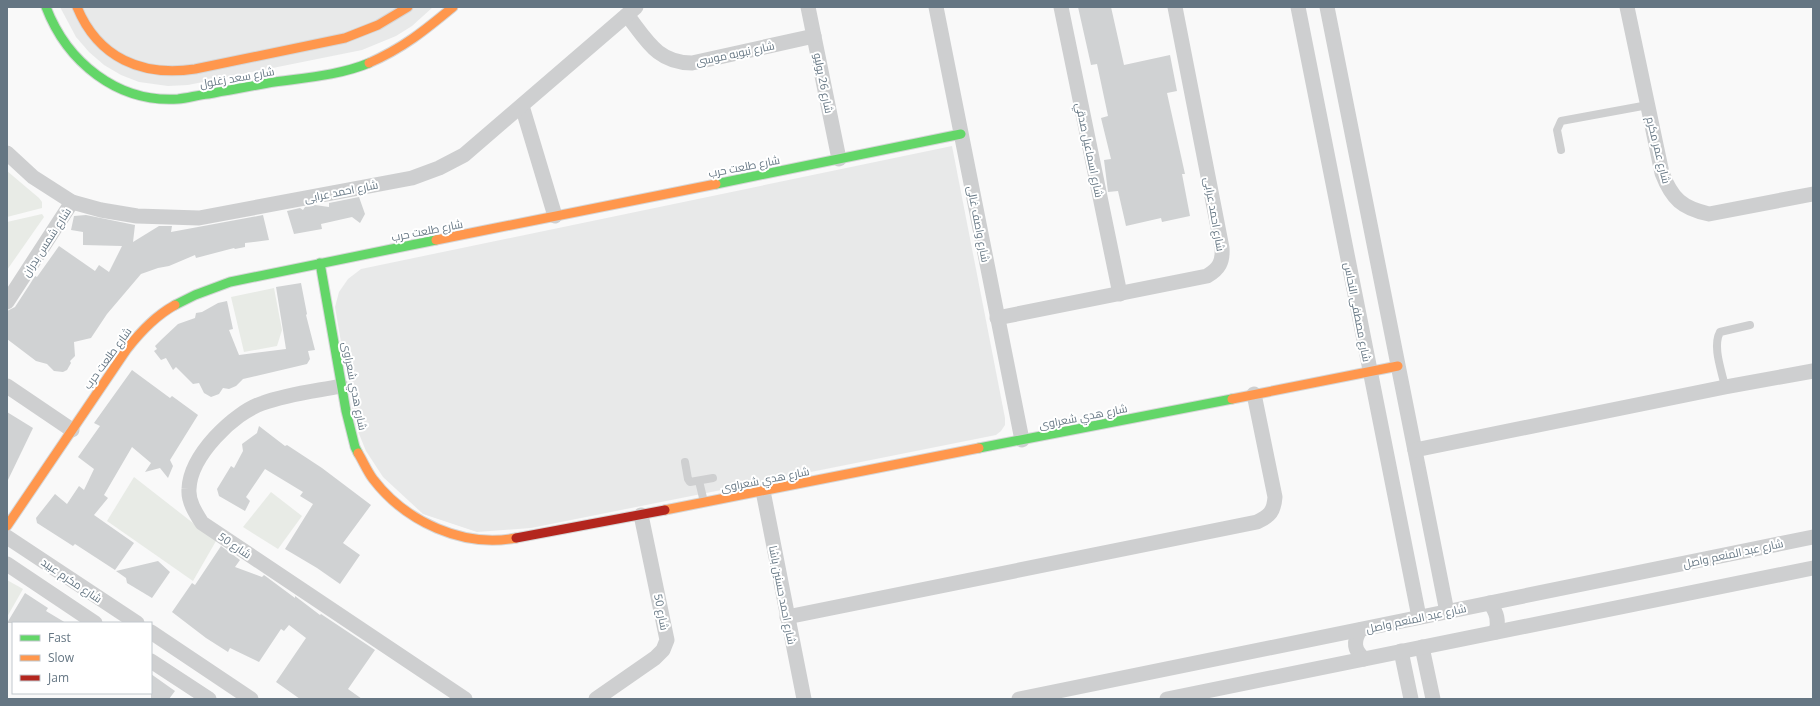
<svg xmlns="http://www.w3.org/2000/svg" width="1820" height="706" font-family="'Open Sans',Cairo,sans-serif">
	<rect width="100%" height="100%" fill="#f9f9f9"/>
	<g fill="#e8e9e9">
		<path d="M60,7h373l-21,19 -16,10 -34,14 -174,35 -20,1 -29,-4 -18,-7 -17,-10 -15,-13 -13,-15z"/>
		<path d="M952,146l53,272v7l-4,6 -5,4 -465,93 -54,4 -54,-18 -40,-37 -17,-26 -11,-27 -20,-117 4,-15 9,-13 13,-10z"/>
	</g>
	<g fill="#e8ebe6">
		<path d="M7,171l32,27 3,4v6l-35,9z"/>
		<path d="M42,214l2,3 -37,53v-48z"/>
		<path d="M274,288l8,42 -5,16 -33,6 -13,-55z"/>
		<path d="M134,477l82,64 -23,40 -86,-60z"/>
		<path d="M271,492l31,24 -24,33 -35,-22z"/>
		<path d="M7,580l16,9 -16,28z"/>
	</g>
	<g fill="#d0d2d3">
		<path d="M1078,7h33l13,58 46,-10 7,36 -10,2 18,81h-3l8,42 -28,6 -1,-4 -35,8 -8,-35 -10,1 -4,-32 7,-1 -10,-41 7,-2 -11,-52 -6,1z"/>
		<path d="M359,197l6,17 -5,9 -8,-6 -31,7 1,5 -28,5 -7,-23 13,-3 3,2 2,-3 10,-2 14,2v-4z"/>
		<path d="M86,215l49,10 -2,17 26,-16h13l-1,6 92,-17 6,25 -24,3v4l-10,2 -1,-1 -38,10 -1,-3 -26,11 -11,2 -17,6 -34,40 -16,24 -17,4 1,14 -5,5 1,2 -4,7 -4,2 -9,-1 -7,-7 -11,-3 -29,-22v-28l8,-4 15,-23 5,-8 2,1 22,-31 36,25 4,-6 10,7 13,-26 -39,-1v-13l-12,-2 3,-14z"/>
		<path d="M301,283l6,31 -1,1 9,35 -7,1 2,8 -3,5 -64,15 -7,7 -7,3 -6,-1 -4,6 -8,3 -7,-4 -5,-10 -6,1 -17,-17 -3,3 -7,-12 -5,2 -7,-9 3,-2 -2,-3 6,-6 17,-16 17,-6 1,-5 6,-1 16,-9 9,-2 6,28 -4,1 10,25 47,-6 -10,-62z"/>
		<path d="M132,370l38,28 2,-2 26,19 -28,45 3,6 -5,12 -8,-10 -15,4 6,-9 -19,-16 -28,48 4,3 -14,17 40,28 -19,27 -40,-26 -2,2 -36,-23 -1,-5 19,-24 12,10 12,-18 5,4 10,-21 -16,-12 22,-31 -6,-3z"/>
		<path d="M7,412l26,16 -26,54z"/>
		<path d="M259,426l26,20 2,-1 35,23 49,37 -28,38 17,12 -20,29 -23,-16 -32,-19 28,-45 -13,-8 3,-4 -38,-23 -19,28 4,4 -5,10 -26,-15 -2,-7 14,-23 3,2 9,-17 -1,-7 15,-11z"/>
		<path d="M221,546l19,14 -5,7 27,10 2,-2 31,23v-2l25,19 1,-1 54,36 -27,39 14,10h-62l-24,-17 30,-44 -17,-13 -5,6 -3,-2 -22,33 -29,-14 -2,4 -22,-14 -34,-26 20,-29 3,2z"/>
		<path d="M158,561l12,11 -18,26 -25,-15 -1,-5 -10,-7z"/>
		<path d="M25,593l23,15 -2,3 20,12h-59z"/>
		<path d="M151,674l24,17 -6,8h-18z"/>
	</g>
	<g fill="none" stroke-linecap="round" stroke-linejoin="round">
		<defs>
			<g id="fast">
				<path d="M46,7c21,55 71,96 132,92 10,-1 20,-4 30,-5 20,-4 40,-7 60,-11 32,-5 70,-7 101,-20"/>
				<path d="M716,184l245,-50"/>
				<path d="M320,263l26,148 9,36 3,6"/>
				<path d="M175,305l20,-10 35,-13 206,-42"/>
				<path d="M979,448l253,-49"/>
			</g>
			<g id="slow">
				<path d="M77,7c21,51 65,70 118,62l150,-31 33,-13 30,-18"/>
				<path d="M369,63c34,-15 55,-32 84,-56"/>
				<path d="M436,240l280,-56"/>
				<path d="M1232,399l166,-33"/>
				<path d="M358,453c5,8 9,18 15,26 33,43 90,69 143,59"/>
				<path d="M665,510l314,-62"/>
				<path d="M7,526l120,-177c14,-18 28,-33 48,-44"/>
			</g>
			<path id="jam" d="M516,538l149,-28"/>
		</defs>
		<use href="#fast" stroke="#d5d6d7" stroke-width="11"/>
		<use href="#slow" stroke="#d5d6d7" stroke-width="11"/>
		<use href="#jam" stroke="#d5d6d7" stroke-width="11"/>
		<g stroke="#cecfd0" stroke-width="8">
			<path d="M1561,150l-4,-20 4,-9 87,-16"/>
			<path d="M1725,387c-3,-16 -13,-40 -5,-55l30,-7"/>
			<path d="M685,462l3,17 2,3 23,-4"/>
			<path d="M699,481l5,21"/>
		</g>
		<g stroke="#cecfd0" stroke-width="15">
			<path d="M808,7l31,152"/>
			<path d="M936,7l86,433"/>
			<path d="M1061,7l59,287"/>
			<path d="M1298,7l121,610"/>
			<path d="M1327,7l120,605"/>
			<path d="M1627,7l35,166c10,26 20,35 47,41l104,-20"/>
			<path d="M627,15c19,24 30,48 65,48l122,-27"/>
			<path d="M522,106l33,110"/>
			<path d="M7,153l26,24 39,25 29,8 36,6 62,2 213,-40 27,-10 25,-13 172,-148"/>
			<path d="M7,302l65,-100"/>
			<path d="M997,318l210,-42c12,-7 16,-14 15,-28l-47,-241"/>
			<path d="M7,386l65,44"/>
			<path d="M341,386c-25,5 -53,8 -78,17 -30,10 -73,53 -74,86 -1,12 6,23 13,34l263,176"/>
			<path d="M1415,450l310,-63 88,-16"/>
			<path d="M763,491l41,208"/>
			<path d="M7,537l130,86"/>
			<path d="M7,564l88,59"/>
			<path d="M1490,603c7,10 9,18 6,29"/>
			<path d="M787,617l470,-95c13,-6 17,-11 18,-25l-21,-103"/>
			<path d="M1360,630c-7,12 -6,20 4,29"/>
			<path d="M151,632l100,67"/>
			<path d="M1422,647l11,52"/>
			<path d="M1401,651l10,48"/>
			<path d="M151,661l58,38"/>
			<path d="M596,699l59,-41 8,-8 4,-10 -26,-125"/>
			<path d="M1019,699l794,-162"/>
			<path d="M1167,699l646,-131"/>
		</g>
		<use href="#fast" stroke="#63d668" stroke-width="9"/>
		<use href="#slow" stroke="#ff974d" stroke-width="9"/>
		<use href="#jam" stroke="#b3261e" stroke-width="9"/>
	</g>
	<g text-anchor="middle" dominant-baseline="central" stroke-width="4" stroke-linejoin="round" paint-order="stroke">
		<g font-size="11" fill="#657683" stroke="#fff">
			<text transform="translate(735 53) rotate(-12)">شارع نبويه موسى</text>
			<text transform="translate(237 77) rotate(-10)">شارع سعد زغلول</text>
			<text transform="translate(824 83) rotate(79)">شارع 26 يوليو</text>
			<text transform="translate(1090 150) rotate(78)">شارع اسماعيل صدقي</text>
			<text transform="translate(1659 150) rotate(76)">شارع عمر مكرم</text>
			<text transform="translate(744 166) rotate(-11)">شارع طلعت حرب</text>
			<text transform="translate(341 191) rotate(-11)">شارع احمد عرابى</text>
			<text transform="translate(1215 214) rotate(80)">شارع احمد عرابى</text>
			<text transform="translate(979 224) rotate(79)">شارع واصف غالى</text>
			<text transform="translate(427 230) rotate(-11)">شارع طلعت حرب</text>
			<text transform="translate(46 242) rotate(-57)">شارع شمس بدران</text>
			<text transform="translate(1358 312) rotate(79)">شارع مصطفى النحاس</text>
			<text transform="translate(107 358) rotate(-54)">شارع طلعت حرب</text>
			<text transform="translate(355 386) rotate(79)">شارع هدي شعراوى</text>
			<text transform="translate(1083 416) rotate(-11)">شارع هدي شعراوى</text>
			<text transform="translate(765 479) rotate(-11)">شارع هدي شعراوى</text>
			<text transform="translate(235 545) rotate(34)">شارع 50</text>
			<text transform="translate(1733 553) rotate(-12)">شارع عبد المنعم واصل</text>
			<text transform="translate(72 580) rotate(34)">شارع مكرم عبيد</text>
			<text transform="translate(783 595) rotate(79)">شارع احمد حسنين باشا</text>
			<text transform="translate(662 612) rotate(79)">شارع 50</text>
			<text transform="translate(1416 618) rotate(-12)">شارع عبد المنعم واصل</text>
		</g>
	</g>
	<rect width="1820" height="706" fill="none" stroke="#657683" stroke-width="16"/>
	<rect x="12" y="622" width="140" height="72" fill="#ffffff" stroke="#c1c8cd"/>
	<rect x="20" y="635" width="20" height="6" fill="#63d668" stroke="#c1c8cd"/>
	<text x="48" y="642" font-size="12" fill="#657683">Fast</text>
	<rect x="20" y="655" width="20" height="6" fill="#ff974d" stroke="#c1c8cd"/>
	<text x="48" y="662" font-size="12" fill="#657683">Slow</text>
	<rect x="20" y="675" width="20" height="6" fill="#b3261e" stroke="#c1c8cd"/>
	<text x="48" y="682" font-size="12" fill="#657683">Jam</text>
</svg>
